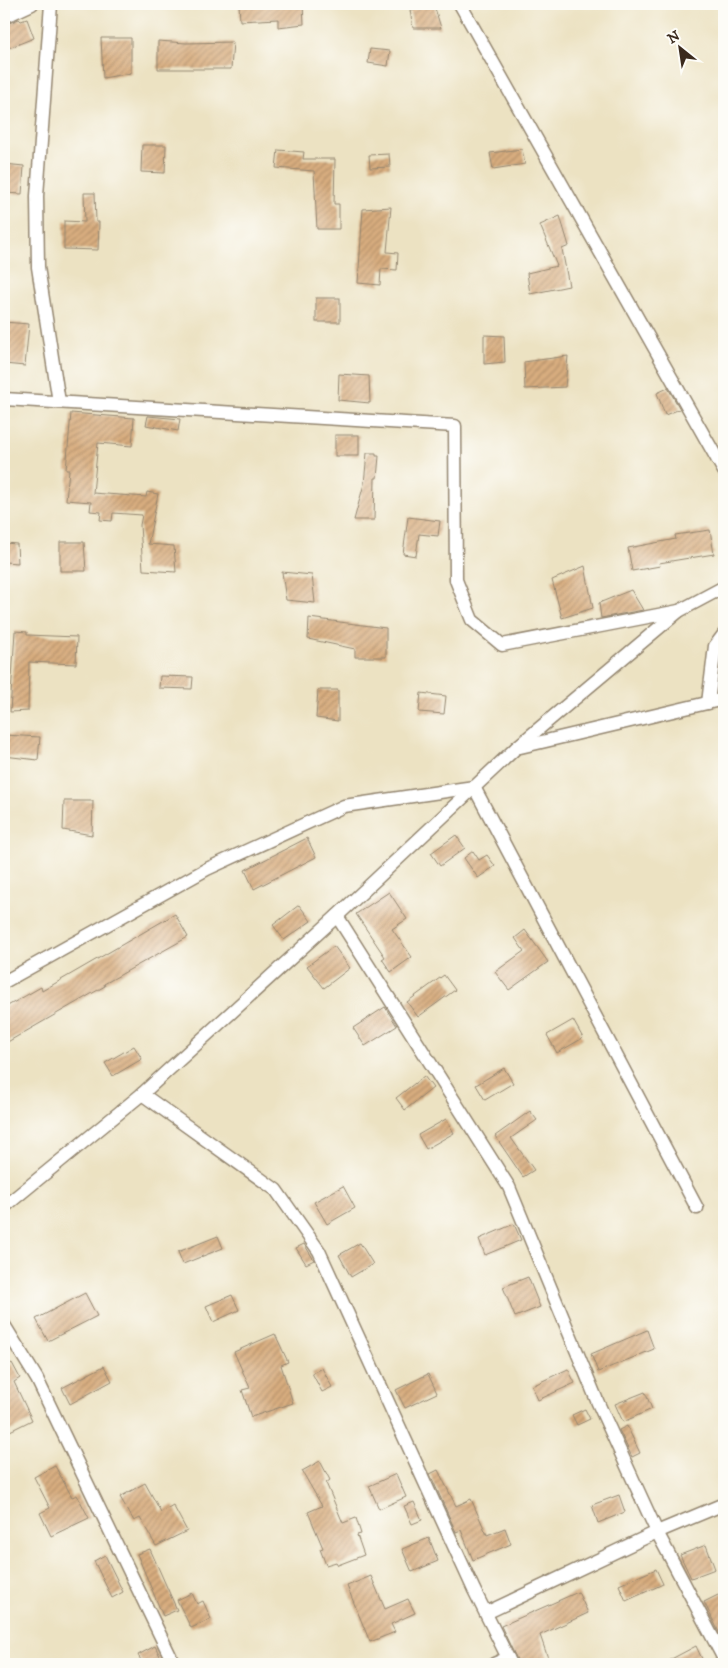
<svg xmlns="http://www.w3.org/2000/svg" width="728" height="1668" font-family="'IM FELL DW Pica',serif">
	<defs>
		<pattern id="building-hatch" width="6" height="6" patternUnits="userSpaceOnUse" patternTransform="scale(1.25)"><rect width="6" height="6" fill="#d8ad7f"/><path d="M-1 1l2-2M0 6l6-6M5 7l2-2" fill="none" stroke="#b08d67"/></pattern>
	</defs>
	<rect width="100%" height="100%" fill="#fdfcf7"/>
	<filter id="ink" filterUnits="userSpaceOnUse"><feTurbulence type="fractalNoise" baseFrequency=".02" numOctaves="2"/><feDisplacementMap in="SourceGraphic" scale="10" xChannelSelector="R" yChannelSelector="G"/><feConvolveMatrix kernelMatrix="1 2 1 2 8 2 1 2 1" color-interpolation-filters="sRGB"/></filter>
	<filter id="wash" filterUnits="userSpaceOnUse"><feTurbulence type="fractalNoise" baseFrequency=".0096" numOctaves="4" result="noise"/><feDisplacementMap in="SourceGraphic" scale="20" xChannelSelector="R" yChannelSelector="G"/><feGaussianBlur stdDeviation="1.12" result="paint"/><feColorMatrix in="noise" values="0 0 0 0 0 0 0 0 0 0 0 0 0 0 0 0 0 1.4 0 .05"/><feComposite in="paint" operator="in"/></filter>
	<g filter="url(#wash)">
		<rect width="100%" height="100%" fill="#ece2c2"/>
		<g id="blocks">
			<g fill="url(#building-hatch)">
				<path d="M239,4h64l1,20 -26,3v-8l-38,2z"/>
				<path d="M434,5l7,23h-28l-3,-18z"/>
				<path d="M19,19l2,2 6,-2 7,19 -28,11 -2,-6v-18z"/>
				<path d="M101,38h30v35l-28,5z"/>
				<path d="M158,41l28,2 47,-1 -2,27h-73z"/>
				<path d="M370,49l20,2 -2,15 -20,-3z"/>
				<path d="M142,145h24l-1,28 -24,-1z"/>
				<path d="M522,149l3,15 -32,5 -3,-16z"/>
				<path d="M278,150l26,2 -1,7h32l-1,45h5v25h-22l-3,-58 -38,-3z"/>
				<path d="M389,154l1,13 -20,1 -1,-13z"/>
				<path d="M4,164l20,2 -2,28 -18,-1z"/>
				<path d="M84,193h11l1,29h3l-1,28 -34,-1v-28l21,1z"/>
				<path d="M391,207l-4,45 11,1 -1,17 -16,-1 -1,16 -22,-2 5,-74z"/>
				<path d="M560,216l9,30 -7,3 7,37 -39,8 -3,-21 30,-7 -17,-41z"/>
				<rect x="316" y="298" width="24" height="24"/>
				<path d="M4,322l25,2 -4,42 -21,-2z"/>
				<path d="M484,335l20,1 1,26 -21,2z"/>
				<path d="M568,356l-3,31 -40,2 -1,-27z"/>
				<path d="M339,374l30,2 1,27 -32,-3z"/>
				<path d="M668,388l12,21 -15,6 -8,-22z"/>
				<path d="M71,413l63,5 -2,28 -34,-3 -5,50 53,4 1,-5 11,2 -10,50 26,2 2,26 -33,-2 -3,-45 2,-10 -29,-2 -1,8 -12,-1 1,-8 -11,-1 1,-9 -25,-2 3,-30h-3z"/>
				<path d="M148,416l32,3 -2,12 -32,-6z"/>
				<rect x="335" y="435" width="24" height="21"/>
				<path d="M367,453h9v3h3l-2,22h-2l-1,42h-20l10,-36z"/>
				<path d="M408,517l32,4 -2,15 -19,-2 -3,22 -13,-2z"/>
				<path d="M710,530l4,24 -55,9 1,3 -28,5 -4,-23 48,-9 -1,-4z"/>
				<path d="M60,542h24l2,29h-26z"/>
				<path d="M4,543l13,1 1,19 -14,-1z"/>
				<path d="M585,566l8,42 -31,10 -10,-38z"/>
				<path d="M282,572l30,3 3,28 -29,-3z"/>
				<path d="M631,590l12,20 -42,8 -2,-15z"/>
				<path d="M309,618l77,10v29h-31v-8l-47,-10z"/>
				<path d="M15,631l12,1v3l50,2 -1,27 -47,-2 -1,49 -18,1z"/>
				<path d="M160,676l33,1 -1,12 -33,-1z"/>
				<path d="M318,690h20v31l-22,-3z"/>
				<path d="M421,693l25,3 -2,18 -25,-2z"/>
				<path d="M4,735l36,2 -2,23 -34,-4z"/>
				<path d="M64,801h29l-1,34 -29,-5z"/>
				<path d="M456,835l9,13 -25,18 -9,-13z"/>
				<path d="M307,838l9,19 -62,32 -9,-19z"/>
				<path d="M473,851l6,9 8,-5 8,11 -17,12 -14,-20z"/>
				<path d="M389,892l18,27 -15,10 20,28 -21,15 -9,-13 3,-2 -29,-43z"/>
				<path d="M299,905l12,16 -27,19 -11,-15z"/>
				<path d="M175,914l13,23 -84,47 1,2 -101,58v-36l37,-21 1,4z"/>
				<path d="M525,930l23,32 -39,28 -14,-18 29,-21 -9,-13z"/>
				<path d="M334,946l16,22 -26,20 -17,-22z"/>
				<path d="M444,975l11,15 -37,27 -11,-15z"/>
				<path d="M385,1007l12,19 -32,20 -12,-18z"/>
				<path d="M573,1020l10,18 -26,15 -10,-18z"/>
				<path d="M134,1046l8,13 -29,17 -8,-13z"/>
				<path d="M504,1068l9,15 -28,17 -9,-15z"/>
				<path d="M424,1076l9,12 -28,22 -9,-12z"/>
				<path d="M530,1111l7,9 -26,18 23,32 -11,7 -28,-41z"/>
				<path d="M446,1119l8,14 -28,16 -8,-14z"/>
				<path d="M343,1186l12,22 -28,16 -13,-22z"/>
				<path d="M514,1224l7,16 -36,15 -6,-16z"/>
				<path d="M218,1236l5,12 -40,16 -5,-12z"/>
				<path d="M360,1243l13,21 -22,13 -12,-22z"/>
				<path d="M304,1244l10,16 -8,4 -10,-16z"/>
				<path d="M528,1277l12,30 -25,10 -12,-30z"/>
				<path d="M85,1293l12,23 -49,25 -12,-22z"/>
				<path d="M232,1295l7,15 -26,12 -7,-16z"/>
				<path d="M647,1330l7,19 -56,23 -7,-18z"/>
				<path d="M275,1334l13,28 -7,3 12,38 -42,14 -9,-27 8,-2 -16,-36z"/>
				<path d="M4,1361l2,5 6,-3 8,15 -6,4 18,38 -28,14z"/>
				<path d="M104,1366l8,15 -42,23 -8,-16z"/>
				<path d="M322,1368l10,19 -10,5 -10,-19z"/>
				<path d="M568,1369l7,14 -37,17 -6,-14z"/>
				<path d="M428,1374l9,19 -32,15 -9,-18z"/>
				<path d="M645,1392l7,17 -29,13 -8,-18z"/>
				<path d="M585,1409l5,10 -13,6 -5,-10z"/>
				<path d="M627,1426l13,27 -8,4 -13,-27z"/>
				<path d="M320,1461l10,19 -4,3 17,40 13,-5 5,16 -4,1 7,20 -26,10 -2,-3 -10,3 -6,-16 3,-1 -15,-36 14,-6 -20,-35z"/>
				<path d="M55,1466l17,31 5,-2 12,23 -38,18 -11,-23 10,-5 -16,-31z"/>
				<path d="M438,1470l18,36 15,-7 16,36 18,-7 6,16 -38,16 -12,-30 -5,2 -26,-58z"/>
				<path d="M396,1474l10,23 -27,12 -10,-23z"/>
				<path d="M145,1483l16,29 12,-7 14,26 -31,15 -16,-28 -6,3 -14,-24z"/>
				<path d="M619,1495l6,17 -27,11 -6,-18z"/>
				<path d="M414,1502l8,18 -10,4 -8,-18z"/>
				<path d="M429,1538l9,23 -26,11 -10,-23z"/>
				<path d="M706,1545l9,24 -24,9 -11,-23z"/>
				<path d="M150,1549l27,61 -14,6 -26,-62z"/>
				<path d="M105,1555l18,37 -11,6 -18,-37z"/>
				<path d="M656,1569l7,15 -37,17 -7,-16z"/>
				<path d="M371,1576l14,33 23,-10 7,14 -24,11 4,8 -25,10 -23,-56z"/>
				<path d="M578,1592l10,21 -48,22 10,29h-31l-18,-38z"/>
				<path d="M724,1592v50l-20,-40z"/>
				<path d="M192,1593l5,11 6,-3 8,18 -20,9 -14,-28z"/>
				<path d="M155,1646l9,18h-21l-5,-9z"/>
				<path d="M696,1646l7,15 -6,3h-35z"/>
			</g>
		</g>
	</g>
	<g filter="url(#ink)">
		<use href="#blocks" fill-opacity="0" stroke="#948670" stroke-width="1"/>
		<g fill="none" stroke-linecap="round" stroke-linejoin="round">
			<defs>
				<g id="minor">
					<path d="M51,4l-14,192 1,71 21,135"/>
					<path d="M460,4l264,467"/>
					<path d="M4,17l28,-13"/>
					<path d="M4,399l451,27 1,154 16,40 30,25 177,-34"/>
					<path d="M708,703l7,-57 9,-12"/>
					<path d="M517,747l162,-136 45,-24"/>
					<path d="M337,916l172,271 89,216 59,129 67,127"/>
					<path d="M4,982l203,-113 137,-63 130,-19 223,421"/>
					<path d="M142,1094l134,96 43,61 155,339 37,74"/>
					<path d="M4,1207l138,-113 195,-178 179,-168 208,-49"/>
					<path d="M4,1325l33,54 137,285"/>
					<path d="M486,1613l171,-81 67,-28"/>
					<path d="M494,1664l14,-6"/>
				</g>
			</defs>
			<use href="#minor" stroke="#948670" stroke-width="15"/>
			<use href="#minor" stroke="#fff" stroke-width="12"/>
		</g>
	</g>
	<rect width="728" height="1668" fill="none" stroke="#fdfcf7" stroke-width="20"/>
	<g transform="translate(680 48) rotate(330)" stroke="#fdfcf7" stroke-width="4" paint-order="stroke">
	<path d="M0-4L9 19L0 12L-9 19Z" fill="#3b2a1e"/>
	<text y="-8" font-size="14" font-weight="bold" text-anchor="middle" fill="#3b2a1e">N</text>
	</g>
</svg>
